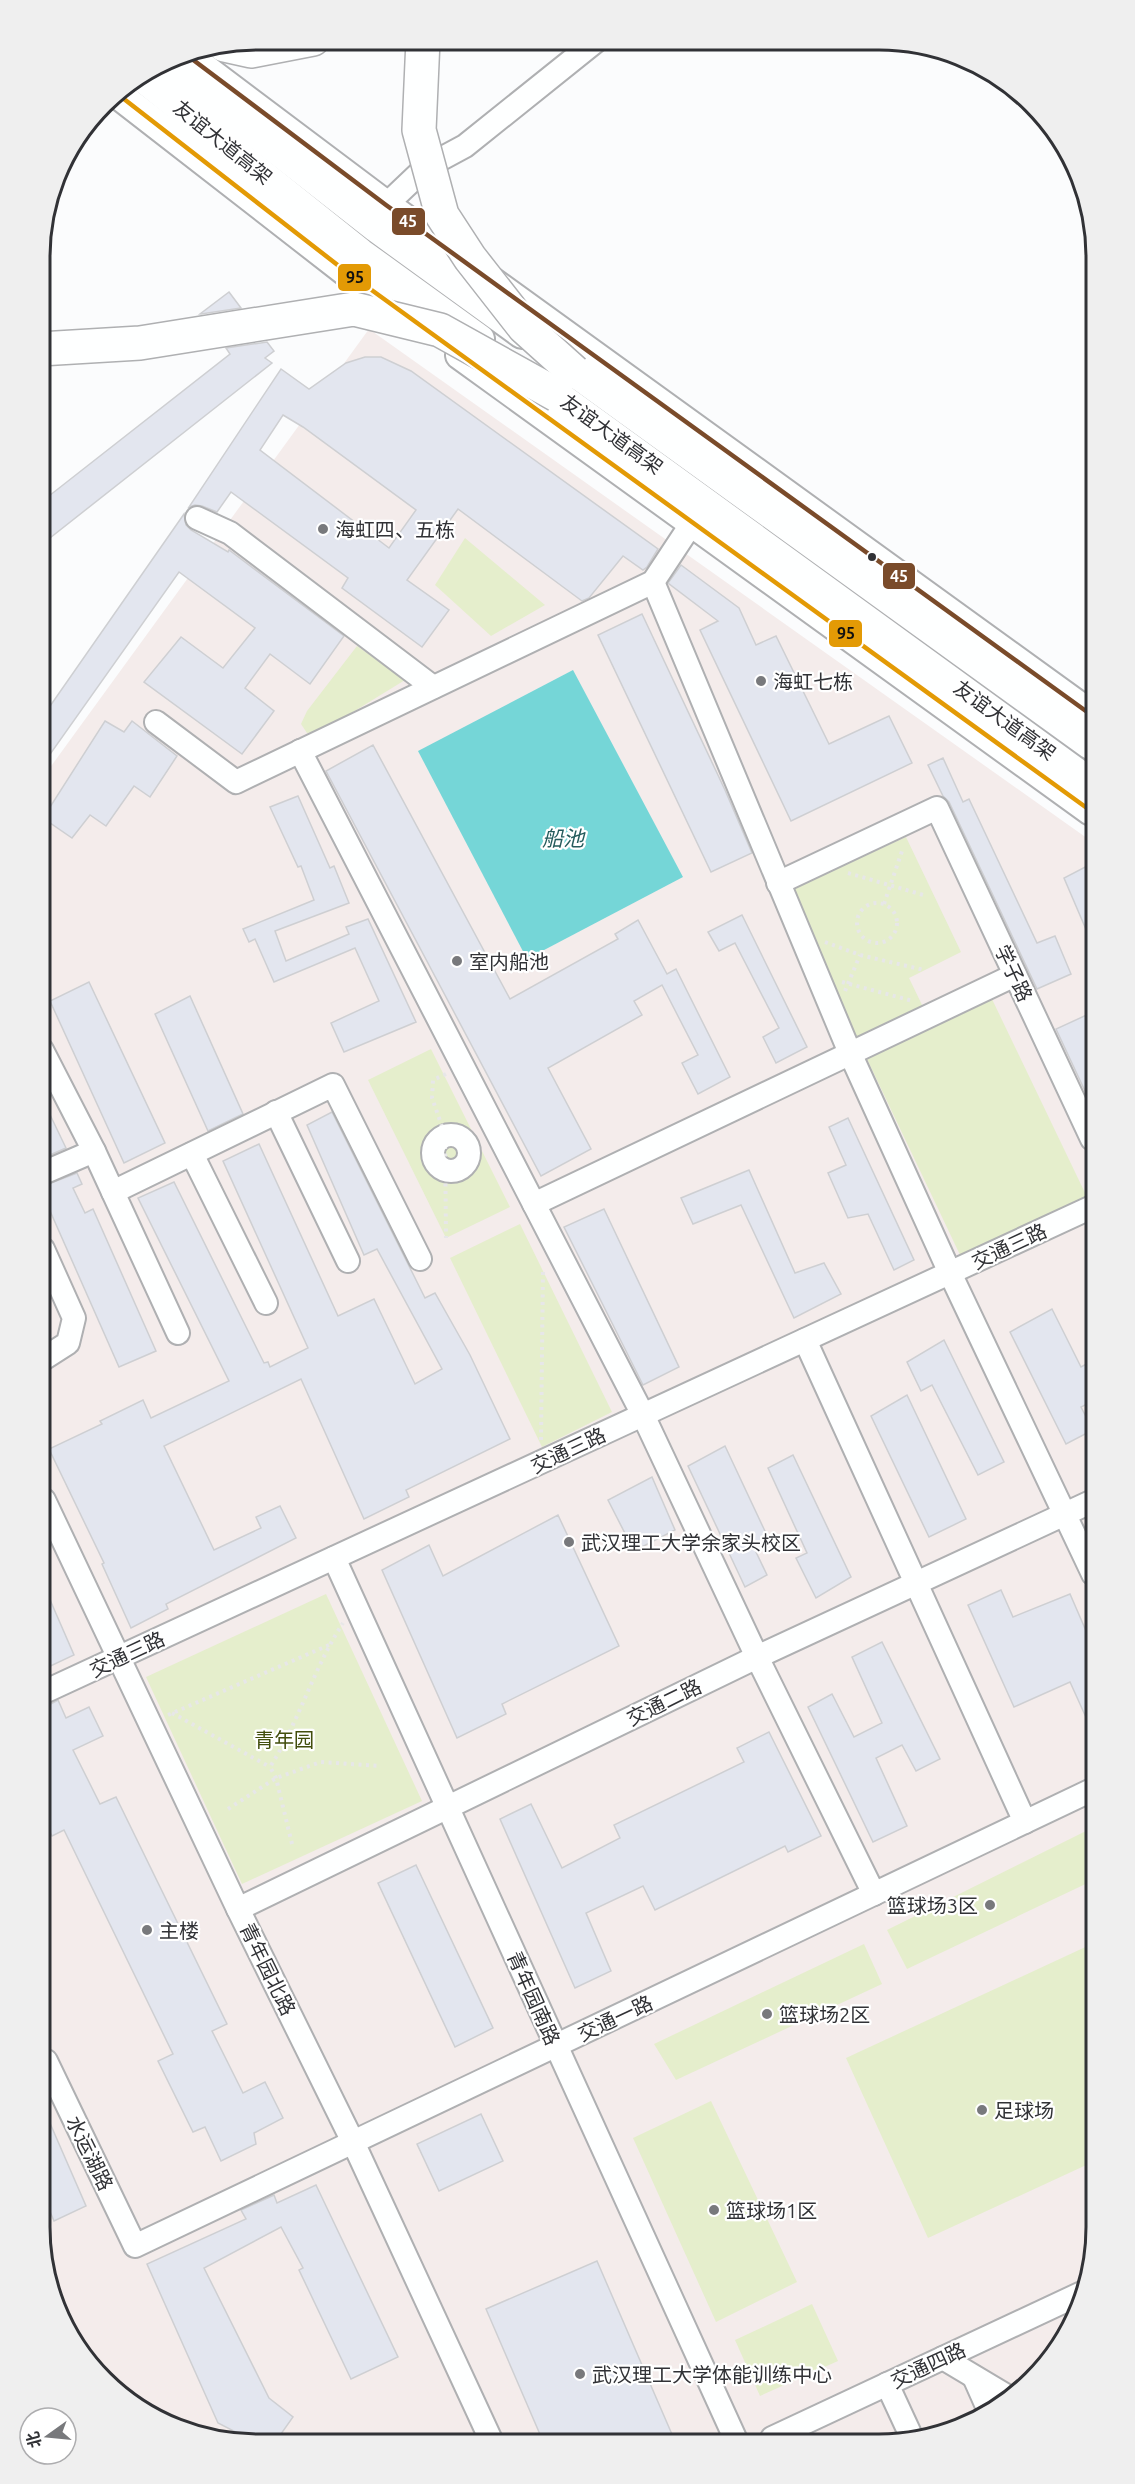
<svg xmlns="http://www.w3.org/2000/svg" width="1135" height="2484" font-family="Ubuntu,'Noto Sans SC',sans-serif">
	<rect width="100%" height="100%" fill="#fbfcfd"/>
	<path fill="#f4eceb" d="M369,329l722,512 5,1401 -16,68 -29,50 -52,48 -64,29 -720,4 -55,-19 -47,-31 -37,-43 -29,-64 -6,-1504z"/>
	<g fill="#e5eecc">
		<path d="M465,538l80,67 -54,31 -56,-51z"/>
		<path d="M357,646l48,34 -83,51 -15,2 -6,-9 6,-13z"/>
		<path d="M906,837l55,115 -52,26 15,31 -65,33 -71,-152z"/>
		<path d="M991,997l96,200 -126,60 -95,-200z"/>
		<path d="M431,1049l79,158 -64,31 -78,-158z"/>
		<path d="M520,1224l92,188 -70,35 -92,-189z"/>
		<path d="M326,1594l96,207 -180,83 -96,-207z"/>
		<path d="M1094,1827v53l-187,89 -20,-39z"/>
		<path d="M1094,1943l1,218 -167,77 -82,-180z"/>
		<path d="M864,1944l18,40 -206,96 -22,-36z"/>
		<path d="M711,2101l86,181 -81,40 -83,-184z"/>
		<path d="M812,2304l26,57 -78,35 -25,-56z"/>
	</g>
	<path fill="#75d6d7" d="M573,670l110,207 -156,82 -109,-208z"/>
	<g fill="#e3e6ef" stroke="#cecfd2" stroke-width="1.5" fill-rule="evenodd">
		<path d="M229,292l12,16 -40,6h-1z"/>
		<path d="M267,342l7,9 -9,7 7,5 -231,182 -1,-42 190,-149 -4,-6z"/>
		<path d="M365,357h16l30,14 247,178 -11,18 -4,3 -20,-14 -34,42 -7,3 -124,-92 -51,71 42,30 -27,37 -80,-59 6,-10 -117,-86 -14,20 -15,-6 -7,-1 -6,2 92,-138 28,20 37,-26zM283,415l20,12 113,83 -27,38 -129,-98z"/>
		<path d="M184,514l2,11 5,5 37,22 1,-2 115,86 -34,48 -40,-30 -25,34 29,23 -32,43 -98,-72 37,-45 42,31 32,-40 -76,-56 -138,195v-48z"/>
		<path d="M681,565l58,43 17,37 20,-9 53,108 60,-28 23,47 -121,58 -91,-191 18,-9 -50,-38z"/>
		<path d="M642,614l83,176 27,63 -41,19 -113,-237z"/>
		<path d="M105,721l19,11 8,-11 45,35 -27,41 -16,-11 -28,40 -16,-11 -18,23 -29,-20z"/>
		<path d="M373,745l137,254 108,-60 -3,-5 23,-14 29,54 9,-5 54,108 -32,17 -16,-31 16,-8 -36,-70 -28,16 8,14 -94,53 43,81 -50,27 -215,-405z"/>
		<path d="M943,758l20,44 6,-3 68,144 18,-7 16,38 -34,15 -88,-187 -6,-6 -15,-31z"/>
		<path d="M298,796l32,72 4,-2 15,37 -74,28 11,30 63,-27 -3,-7 22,-8 48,103 -72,30 -13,-29 48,-22 -24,-53 -81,34 -19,-43 -6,3 -6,-13 71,-29 -13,-34 -3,1 -28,-60z"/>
		<path d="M1091,864v77l-27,-63z"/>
		<path d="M742,915l65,132 -31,16 -13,-26 16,-9 -44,-85 -16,8 -11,-19z"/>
		<path d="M89,982l76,161 -41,20 -74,-162z"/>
		<path d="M190,996l53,118 -35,17 -53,-117z"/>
		<path d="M1091,1013l1,93 -36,-77z"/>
		<path d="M42,1098l24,50 -23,10 -1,-56z"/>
		<path d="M332,1112l93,186 10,-5 35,62 40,84 -104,51 3,7 -45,22 -63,-140 -137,67 50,104 47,-22 -5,-11 24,-11 16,32 -130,66 2,5 -37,19 -29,-64 2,-1 -55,-114 53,-25 -2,-3 43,-21 8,18 78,-37 -91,-183 36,-16 90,181 4,-1 2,5 38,-19 -85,-187 36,-17 79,172 36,-17 41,85 27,-15 -65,-120 -13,6 -57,-130z"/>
		<path d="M848,1118l66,142 -20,10 -26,-56 -20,4 -20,-45 18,-8 -17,-38z"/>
		<path d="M749,1170l46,103 29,-10 17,31 -47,24 -53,-113 -48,19 -12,-26z"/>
		<path d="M77,1173l5,11 -9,4 12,25 8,-4 63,142 -37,16 -76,-172v-9z"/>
		<path d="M604,1209l75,158 -36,18 -79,-158z"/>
		<path d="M1052,1309l29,58 11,-6 1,40 -12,6 12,23 -27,14 -56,-112z"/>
		<path d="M944,1340l60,122 -26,13 -46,-90 -11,6 -14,-29z"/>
		<path d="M907,1395l59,124 -37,18 -58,-121z"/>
		<path d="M725,1446l46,98 -15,8 11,23 -22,12 -57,-121z"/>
		<path d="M793,1455l58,122 -35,21 -20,-40 11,-5 -39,-85z"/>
		<path d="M652,1477l23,53 -41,21 -26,-51z"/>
		<path d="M558,1515l61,131 -117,58 4,10 -49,24 -75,-168 47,-25 14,31z"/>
		<path d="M44,1586l30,69 -30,14z"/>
		<path d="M1001,1590l12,27 57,-23 23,53 1,88 -24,-53 -56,25 -46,-102z"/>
		<path d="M882,1642l58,117 -24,12 -14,-26 -26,13 31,68 -34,16 -65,-135 24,-13 22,43 28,-14 -30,-66z"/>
		<path d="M58,1700l8,18 23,-11 14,29 -30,14 27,54 16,-7 111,227 -15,7 31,62 22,-11 18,36 -29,15 2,11 -35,17 -16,-34 -12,5 -35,-71 15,-7 -109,-224 -12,6 -7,-15v-114z"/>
		<path d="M769,1732l52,104 -33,16 -3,-6 -130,64 -12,-24 -57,27 25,58 -36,17 -75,-169 31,-15 31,64 58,-30 -6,-13 130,-63 -7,-14z"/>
		<path d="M416,1865l77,163 -38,19 -77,-164z"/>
		<path d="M46,2114l40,92 -32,15 -8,-19z"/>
		<path d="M481,2114l22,47 -64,30 -22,-47z"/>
		<path d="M316,2185l82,172 -47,22 -52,-109 4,-2 -22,-41 -77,41 65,130 24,19 -17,24h-23l-35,-18 -71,-159 99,-45 -5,-9 33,-15 3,8z"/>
		<path d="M597,2261l77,178h-132l-56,-130z"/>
	</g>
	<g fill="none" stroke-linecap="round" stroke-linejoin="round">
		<defs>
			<g id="minor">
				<path d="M386,205l40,-38 39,-21 131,-105"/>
				<path d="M197,518l33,15 203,154"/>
				<path d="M653,582l197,471 100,220 143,301"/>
				<path d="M156,722l80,60 417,-200 39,-59"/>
				<path d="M300,751l343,664 114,242 117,237"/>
				<path d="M778,883l159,-75 155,331"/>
				<path d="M42,1050l52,101 84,182"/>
				<path d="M276,1112l72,149"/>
				<circle cx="451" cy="1153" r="18"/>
				<path d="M192,1154l74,149"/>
				<path d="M43,1173l51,-22"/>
				<path d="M113,1192l220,-107 87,174"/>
				<path d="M534,1204l481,-229"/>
				<path d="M43,1249l31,69 -6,25 -25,16"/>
				<path d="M805,1340l220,482"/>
				<path d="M44,1500l194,409 115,233 138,298"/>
				<path d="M334,1558l401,880"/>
				<path d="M44,1692l1048,-485"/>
				<path d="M238,1909l519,-252 336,-156"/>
				<path d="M46,2061l89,185 959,-457"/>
				<path d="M943,2358l67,40"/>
				<path d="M974,2377l16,36"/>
				<path d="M887,2384l25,54"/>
				<path d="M772,2438l312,-146"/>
			</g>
			<g id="major">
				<path d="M184,53l202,152 704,509"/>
				<path d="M164,62l212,166 146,106"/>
				<path d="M140,76l221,177 119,86"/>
				<path d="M115,92l229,178 72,53"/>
				<path d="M460,355l631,456"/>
				<path d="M557,360l533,385"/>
				<path d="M540,382l550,400"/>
			</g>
			<path id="highway" d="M224,45l27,6 62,-12"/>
		</defs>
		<use href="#minor" stroke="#afb0b2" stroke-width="26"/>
		<use href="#major" stroke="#afb0b2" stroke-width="32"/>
		<use href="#highway" stroke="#afb0b2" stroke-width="36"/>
		<g stroke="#e7e7e8" stroke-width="4" stroke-dasharray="3 4.5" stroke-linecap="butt">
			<path d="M848,873l79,23"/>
			<circle cx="877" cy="923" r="20"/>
			<path d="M884,904l19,-56"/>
			<path d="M825,942l35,13 64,15"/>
			<path d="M842,982l71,19"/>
			<path d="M845,991l15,-36"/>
			<path d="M446,1074l-13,6 -1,18 13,37 1,103"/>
			<path d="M541,1440l2,-172"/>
			<path d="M172,1713l98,54"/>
			<path d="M168,1715l161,-70"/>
			<path d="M228,1809l48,-31 45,-16 60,4"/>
			<path d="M292,1844l-16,-66 -6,-11c30,-47 43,-98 73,-144"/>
		</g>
		<use href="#minor" stroke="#feffff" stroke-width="22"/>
		<use href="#major" stroke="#feffff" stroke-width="28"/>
		<use href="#highway" stroke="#feffff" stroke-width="33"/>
		<defs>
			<g id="highway-bridge">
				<path d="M423,40l-4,90 23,85 28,43 54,69 50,45"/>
				<path d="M40,349l100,-6 214,-34 86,21 117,65"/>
			</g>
		</defs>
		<use href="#highway-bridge" stroke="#afb0b2" stroke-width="36" stroke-linecap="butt"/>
		<use href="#highway-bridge" stroke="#feffff" stroke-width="33"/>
		<defs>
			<path id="bus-1" d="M115,92l229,178 747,541"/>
			<path id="bus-2" d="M184,53l202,152 704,509"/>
		</defs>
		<use href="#bus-1" stroke="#fff" stroke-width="9"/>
		<use href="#bus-2" stroke="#fff" stroke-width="9"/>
		<use href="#bus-1" stroke="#e39a05" stroke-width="4.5"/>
		<use href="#bus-2" stroke="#7a4b2a" stroke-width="4.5"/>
	</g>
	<g fill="#78797c" stroke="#fff" stroke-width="2">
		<circle cx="323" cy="529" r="6"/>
		<circle cx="761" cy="681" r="6"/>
		<circle cx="457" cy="961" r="6"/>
		<circle cx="569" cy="1542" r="6"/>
		<circle cx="990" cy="1905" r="6"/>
		<circle cx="147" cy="1930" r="6"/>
		<circle cx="767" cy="2014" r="6"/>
		<circle cx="982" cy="2110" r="6"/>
		<circle cx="714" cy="2210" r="6"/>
		<circle cx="580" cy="2374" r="6"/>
	</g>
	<circle fill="#313236" stroke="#fff" stroke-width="2" cx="872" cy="557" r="5"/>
	<g text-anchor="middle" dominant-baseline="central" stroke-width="4.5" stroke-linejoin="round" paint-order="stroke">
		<g font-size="20" fill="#313236" stroke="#fff">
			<text transform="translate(223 142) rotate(39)">友谊大道高架</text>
			<text transform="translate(612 434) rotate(36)">友谊大道高架</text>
			<text transform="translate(1005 720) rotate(36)">友谊大道高架</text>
			<text transform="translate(1014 973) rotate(65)">学子路</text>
			<text transform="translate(1009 1246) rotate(-25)">交通三路</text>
			<text transform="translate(568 1450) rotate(-25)">交通三路</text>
			<text transform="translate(127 1654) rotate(-25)">交通三路</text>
			<text transform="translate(664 1702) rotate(-26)">交通二路</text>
			<text transform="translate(268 1969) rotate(64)">青年园北路</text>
			<text transform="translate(534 1998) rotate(66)">青年园南路</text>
			<text transform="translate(615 2018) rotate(-25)">交通一路</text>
			<text transform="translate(90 2153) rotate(64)">水运湖路</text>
			<text transform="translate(928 2365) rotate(-25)">交通四路</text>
		</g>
		<g font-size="20" fill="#313236" stroke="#fff" text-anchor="start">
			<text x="335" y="529">海虹四、五栋</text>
			<text x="773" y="681">海虹七栋</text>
			<text x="469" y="961">室内船池</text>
			<text x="581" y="1542">武汉理工大学余家头校区</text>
			<text x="978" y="1905" text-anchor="end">篮球场3区</text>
			<text x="159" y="1930">主楼</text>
			<text x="779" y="2014">篮球场2区</text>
			<text x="994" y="2110">足球场</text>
			<text x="726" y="2210">篮球场1区</text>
			<text x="592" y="2374">武汉理工大学体能训练中心</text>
		</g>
		<g font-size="20" fill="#424e0d" stroke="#fff">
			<text x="284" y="1739">青年园</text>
		</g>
		<g font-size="21" font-style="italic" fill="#255c5d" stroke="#fff">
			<text x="563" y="838">船池</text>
		</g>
	</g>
	<path d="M0 0H1135V2484H0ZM257 50H879A207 207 0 0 1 1086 257V2227A207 207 0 0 1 879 2434H257A207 207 0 0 1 50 2227V257A207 207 0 0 1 257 50Z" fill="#efefef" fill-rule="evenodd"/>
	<path fill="none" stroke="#313236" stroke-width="3" d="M257 50H879A207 207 0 0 1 1086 257V2227A207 207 0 0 1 879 2434H257A207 207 0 0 1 50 2227V257A207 207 0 0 1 257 50Z"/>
	<g stroke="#fff" stroke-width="2">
		<rect x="391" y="207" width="35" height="29" rx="6" fill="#7a4b2a"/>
		<rect x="337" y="263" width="35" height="29" rx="6" fill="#e39a05"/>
		<rect x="882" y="562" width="34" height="28" rx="6" fill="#7a4b2a"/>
		<rect x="828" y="619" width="35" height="29" rx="6" fill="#e39a05"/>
	</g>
	<g font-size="16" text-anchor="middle" font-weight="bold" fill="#fff">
		<text x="408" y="227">45</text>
		<text x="899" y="582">45</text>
	</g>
	<g font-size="16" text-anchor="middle" font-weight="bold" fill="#111">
		<text x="355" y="283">95</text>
		<text x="846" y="639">95</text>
	</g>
	<g transform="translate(48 2436) rotate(255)"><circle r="28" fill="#ffffff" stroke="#adadaf" stroke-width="1.5"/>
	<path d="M0-4.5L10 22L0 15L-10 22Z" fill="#78797c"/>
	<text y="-9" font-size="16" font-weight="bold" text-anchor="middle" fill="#313236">北</text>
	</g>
</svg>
